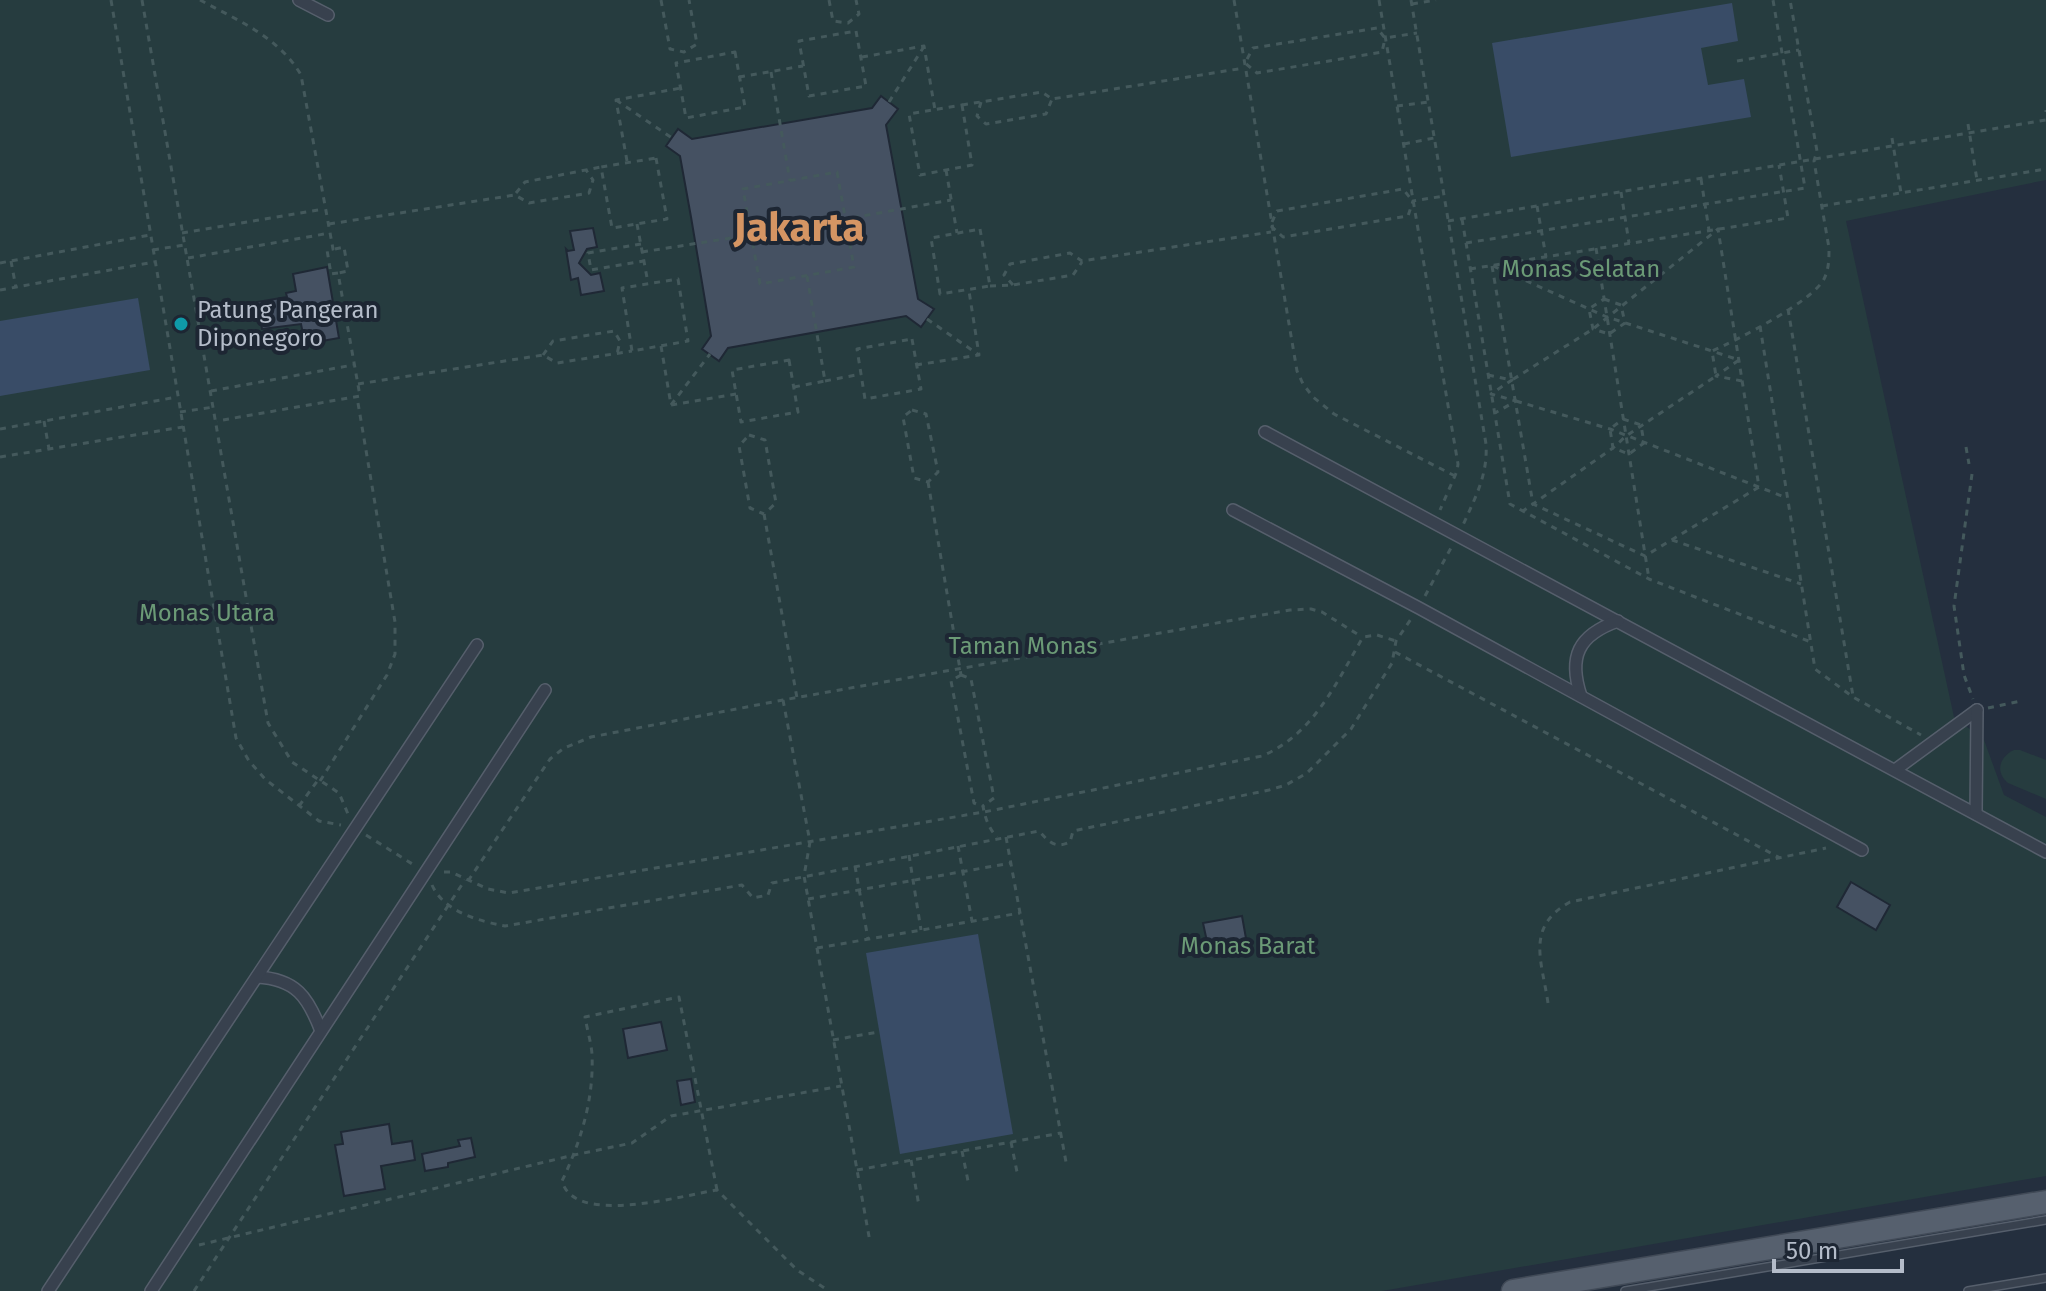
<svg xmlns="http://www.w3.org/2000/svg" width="2046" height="1291" font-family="'Fira Sans',sans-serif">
	<rect width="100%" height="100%" fill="#242f3e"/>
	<g fill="#263c3f">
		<path d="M0,0h2046v180l-200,41 108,496 30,23 20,55 42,22v359l-664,115h-1382z"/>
		<path d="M2014,750h6l26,10v39l-38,-16c-13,-11 -9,-26 6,-33z"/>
	</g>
	<g fill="#394c67">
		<path d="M1732,3l6,38 -37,7 7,37 36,-6 7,38 -240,40 -19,-114z"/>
		<path d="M138,298l12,72 -150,26v-75z"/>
		<path d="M978,934l35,200 -113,20 -34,-201z"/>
	</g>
	<g fill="#455162" stroke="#1f2835" stroke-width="2">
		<path d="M881,96l17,13 -12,16 32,174 16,10 -13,18 -15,-11 -178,32 -9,13 -17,-12 9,-13 -20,-119 -11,-61 -14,-10 12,-17 14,10 180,-31z"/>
		<path d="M593,228l4,19 -10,2 -8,14 12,12 9,-2 4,18 -23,4 -3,-17 -7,2 -5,-31 2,2 6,-1 -4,-19z"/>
		<path d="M327,267l12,71 -34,6 -4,-20 -39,5 -5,-27 30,-5 -1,-4 10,-2 -3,-17z"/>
		<path d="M1851,882l39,23 -14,25 -39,-23z"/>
		<path d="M1242,916l5,28 -38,7 -6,-28z"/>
		<path d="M661,1022l6,28 -39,8 -5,-29z"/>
		<path d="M691,1079l4,23 -14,3 -4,-24z"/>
		<path d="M389,1124l3,20 20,-3 3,19 -34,6 4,23 -41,7 -9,-51 8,-1 -2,-12z"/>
		<path d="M471,1138l4,19 -27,6v4l-23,4 -3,-17 38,-8 -2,-6z"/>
	</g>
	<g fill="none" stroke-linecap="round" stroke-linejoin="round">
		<defs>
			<g id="service">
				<path d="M1625,1291l421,-71"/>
				<path d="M1968,1291l78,-13"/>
			</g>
			<g id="pedestrian">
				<path d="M299,0l29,15"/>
				<path d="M1265,432l781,420"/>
				<path d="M1233,510l186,98 443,242"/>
				<path d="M1581,696c-13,-39 -3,-61 37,-75"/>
				<path d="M1895,770l82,-60"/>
				<path d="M1976,814l1,-104"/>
				<path d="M257,977c39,2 51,20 64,54"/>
				<path d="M48,1291l429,-646"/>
				<path d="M151,1291l394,-601"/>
			</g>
			<path id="primary" d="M1513,1291l533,-89"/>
		</defs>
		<use href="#service" stroke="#565f6c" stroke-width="10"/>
		<use href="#pedestrian" stroke="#565f6c" stroke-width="14"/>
		<use href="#primary" stroke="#414a57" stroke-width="25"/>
		<g stroke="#44595c" stroke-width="3" stroke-dasharray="6 6" stroke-linecap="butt">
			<path d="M111,0l125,738 13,23 16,18 54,42 22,4"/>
			<path d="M142,0l126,723 24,39 47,31 9,21"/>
			<path d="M200,0c37,20 79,37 101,75l32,174 -6,1 4,24 7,-1 22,123 -143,25"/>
			<path d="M661,0l9,49 14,3 13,-8 -8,-44"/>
			<path d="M829,0l4,21 15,2 11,-9 -3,-14"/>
			<path d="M1234,0l63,371 6,13 10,13 21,17 121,62"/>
			<path d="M1379,0l79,464 -1,7 -17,39"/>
			<path d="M1411,0l75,444c2,31 -11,54 -23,81"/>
			<path d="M1412,4l24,-4"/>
			<path d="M856,31l10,55 -57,10 -10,-55z"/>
			<path d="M1384,43l-2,9 -125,21 -12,-10 8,-15 124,-20 8,10 32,-5"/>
			<path d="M735,52l10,55 -59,11 -10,-55z"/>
			<path d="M862,57l62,-11 11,64"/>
			<path d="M1737,61l62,-11"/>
			<path d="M771,72l19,109"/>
			<path d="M739,77l64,-11"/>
			<path d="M616,100l56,38"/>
			<path d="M889,102l34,-54"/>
			<path d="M981,102l-4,14 9,8 60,-10 6,-15"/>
			<path d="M962,105l80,-13 10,7 192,-31"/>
			<path d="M962,105l10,60 -52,10 -11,-61z"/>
			<path d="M1397,106l31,-4"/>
			<path d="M2046,110v2"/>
			<path d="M1968,124l9,56"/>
			<path d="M1892,138l9,55"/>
			<path d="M1404,144l30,-6"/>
			<path d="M656,158l11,61 -55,9 -11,-61z"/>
			<path d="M627,161l-11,-61 65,-12"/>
			<path d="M946,170l11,63"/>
			<path d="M837,172l17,95 -94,17 -17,-95z"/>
			<path d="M1701,179l8,51"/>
			<path d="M1621,192l8,51"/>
			<path d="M516,193l9,-11 76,-15"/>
			<path d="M1537,206l9,51"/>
			<path d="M1822,206l224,-37"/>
			<path d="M1462,219l48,285 139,75 162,63"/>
			<path d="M1448,221l598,-101"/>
			<path d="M829,222l122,-22"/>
			<path d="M1272,222l5,-11 126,-22 8,10"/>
			<path d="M329,224l186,-29 14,8 60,-10 4,-13 -7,-10"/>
			<path d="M637,224l11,59"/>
			<path d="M1271,226l12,11 125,-21 5,-15 31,-5"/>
			<path d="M980,229l10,57 -50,8 -9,-56z"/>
			<path d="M182,233l142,-24"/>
			<path d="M1466,243l339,-55 -32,-188"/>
			<path d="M641,244l-53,9 3,17 53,-9"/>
			<path d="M1596,248l53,331"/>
			<path d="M335,249l9,-2 4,24 -10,2"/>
			<path d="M153,250l31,-5"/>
			<path d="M642,252l127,-20"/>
			<path d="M188,258l142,-25"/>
			<path d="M11,261l5,27"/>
			<path d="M0,263l150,-28"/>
			<path d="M1492,266l41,238 112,52 114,-69 -41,-258 -125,100 -81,51"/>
			<path d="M1493,266l114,51 105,34 4,25 -90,60 -13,12 -90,63"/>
			<path d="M1470,269l318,-51 -9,-53"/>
			<path d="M678,279l10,62 -56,10 -10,-63z"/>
			<path d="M1013,285l-9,-10 6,-11 60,-11 12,8 189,-29"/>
			<path d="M990,286l23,-1 60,-10 9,-13"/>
			<path d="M0,290l154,-28"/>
			<path d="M1604,299l17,6 4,18 -16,11 -16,-5 -4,-20z"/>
			<path d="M1788,309l65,387"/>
			<path d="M927,319l52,36"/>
			<path d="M1760,326l55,343 38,28 68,38"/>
			<path d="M912,339l9,50 -56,10 -8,-50z"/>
			<path d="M661,346l10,59 65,-11"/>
			<path d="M543,355l10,-14 61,-10 6,10 -3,13"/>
			<path d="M789,360l9,52 -57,10 -9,-52z"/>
			<path d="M916,365l63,-10 -10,-64"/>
			<path d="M1488,375l24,5 -21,14 25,7 -21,12"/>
			<path d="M825,381l36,-7"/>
			<path d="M1742,381l-26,-5 23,-16 -27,-9c25,-11 100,-49 112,-72 5,-10 5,-20 5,-31l-15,-87 3,-10 -27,-151"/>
			<path d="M358,384l185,-29 14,8 75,-12"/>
			<path d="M794,387l31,-6 -18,-105"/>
			<path d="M211,391l142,-26"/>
			<path d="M1516,401l94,28 177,69"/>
			<path d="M671,405l39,-51"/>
			<path d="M912,410l14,4 12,58 -10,10 -14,-4 -11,-61z"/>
			<path d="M180,412l34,-5"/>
			<path d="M1623,419l18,6 3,18 -15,11 -16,-6 -3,-19z"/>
			<path d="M44,421l5,28"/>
			<path d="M0,429l177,-32"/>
			<path d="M749,435l16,5 11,63 -12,11 -14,-6 -11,-62z"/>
			<path d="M1966,447l3,17"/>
			<path d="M0,457l183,-30"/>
			<path d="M1972,474l-18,132 10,69 9,24"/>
			<path d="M928,482l33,193"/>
			<path d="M764,514l33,184"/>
			<path d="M1672,540l129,44"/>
			<path d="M1425,596l27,-50"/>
			<path d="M1395,652l385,206"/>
			<path d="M961,675l10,4 23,119 -11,8c2,12 6,23 14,31"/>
			<path d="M961,675l-10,6 23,122 8,3"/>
			<path d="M783,700l27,142 -6,34 66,366"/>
			<path d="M1988,708l33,-7"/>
			<path d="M320,781l67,-106 8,-21v-32l-38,-225"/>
			<path d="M299,806l19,-26"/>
			<path d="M366,835l48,30"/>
			<path d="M1006,837l60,325"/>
			<path d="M958,846l14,75"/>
			<path d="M909,855l12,75"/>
			<path d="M855,866l13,73"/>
			<path d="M444,872h7l37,17 21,4 475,-81 278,-56c52,-22 74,-73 101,-119l14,-2 19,6"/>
			<path d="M468,881l82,-122 14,-11 27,-11 192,-37 507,-90 21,-1 11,3 40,25"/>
			<path d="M432,885c12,27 47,36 73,41l237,-41 11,13 15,-3 4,-12 267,-52c10,11 16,18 31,11l3,-11 196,-41 17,-5 21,-12 44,-44 41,-66 4,-22 15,-22"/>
			<path d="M808,899l203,-36"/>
			<path d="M817,948l203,-35"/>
			<path d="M1548,1003c-6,-42 -23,-76 22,-101l256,-54"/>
			<path d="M833,1040l45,-8"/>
			<path d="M1011,1142l6,30"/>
			<path d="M962,1151l7,35"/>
			<path d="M911,1160l8,46"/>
			<path d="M857,1170l204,-37"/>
			<path d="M717,1190l-38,-193 -94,20c2,12 6,25 7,37 2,45 -11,87 -30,127 12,46 122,14 155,9l80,80 32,21"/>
			<path d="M199,1245l375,-90 58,-12 39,-27 170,-30"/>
			<path d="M194,1291l271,-411"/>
		</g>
		<use href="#service" stroke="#38414e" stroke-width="7"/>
		<use href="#pedestrian" stroke="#38414e" stroke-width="11"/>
		<use href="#primary" stroke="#56606e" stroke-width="22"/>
	</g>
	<circle fill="#0f9aa8" stroke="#1d2633" stroke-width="3" cx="181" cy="324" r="8"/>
	<g text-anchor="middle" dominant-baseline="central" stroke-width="8" stroke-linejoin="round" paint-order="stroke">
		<g font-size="24" fill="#6b9a76" stroke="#1d2633">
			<text x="1581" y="269">Monas Selatan</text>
			<text x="207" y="613">Monas Utara</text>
			<text x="1023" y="646">Taman Monas</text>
			<text x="1248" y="946">Monas Barat</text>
		</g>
		<g font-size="24" fill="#b4bcc9" stroke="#1d2633" text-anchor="start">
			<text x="197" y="310">Patung Pangeran<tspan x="197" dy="28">Diponegoro</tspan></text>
		</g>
		<g font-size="40" font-weight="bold" fill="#d59563" stroke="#1d2633">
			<text x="799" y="228">Jakarta</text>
		</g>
	</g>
	<path d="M1774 1259v12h128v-12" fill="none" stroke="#b4bcc9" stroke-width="4"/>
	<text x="1786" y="1259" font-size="24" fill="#b4bcc9" stroke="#1d2633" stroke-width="6" paint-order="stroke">50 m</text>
</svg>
